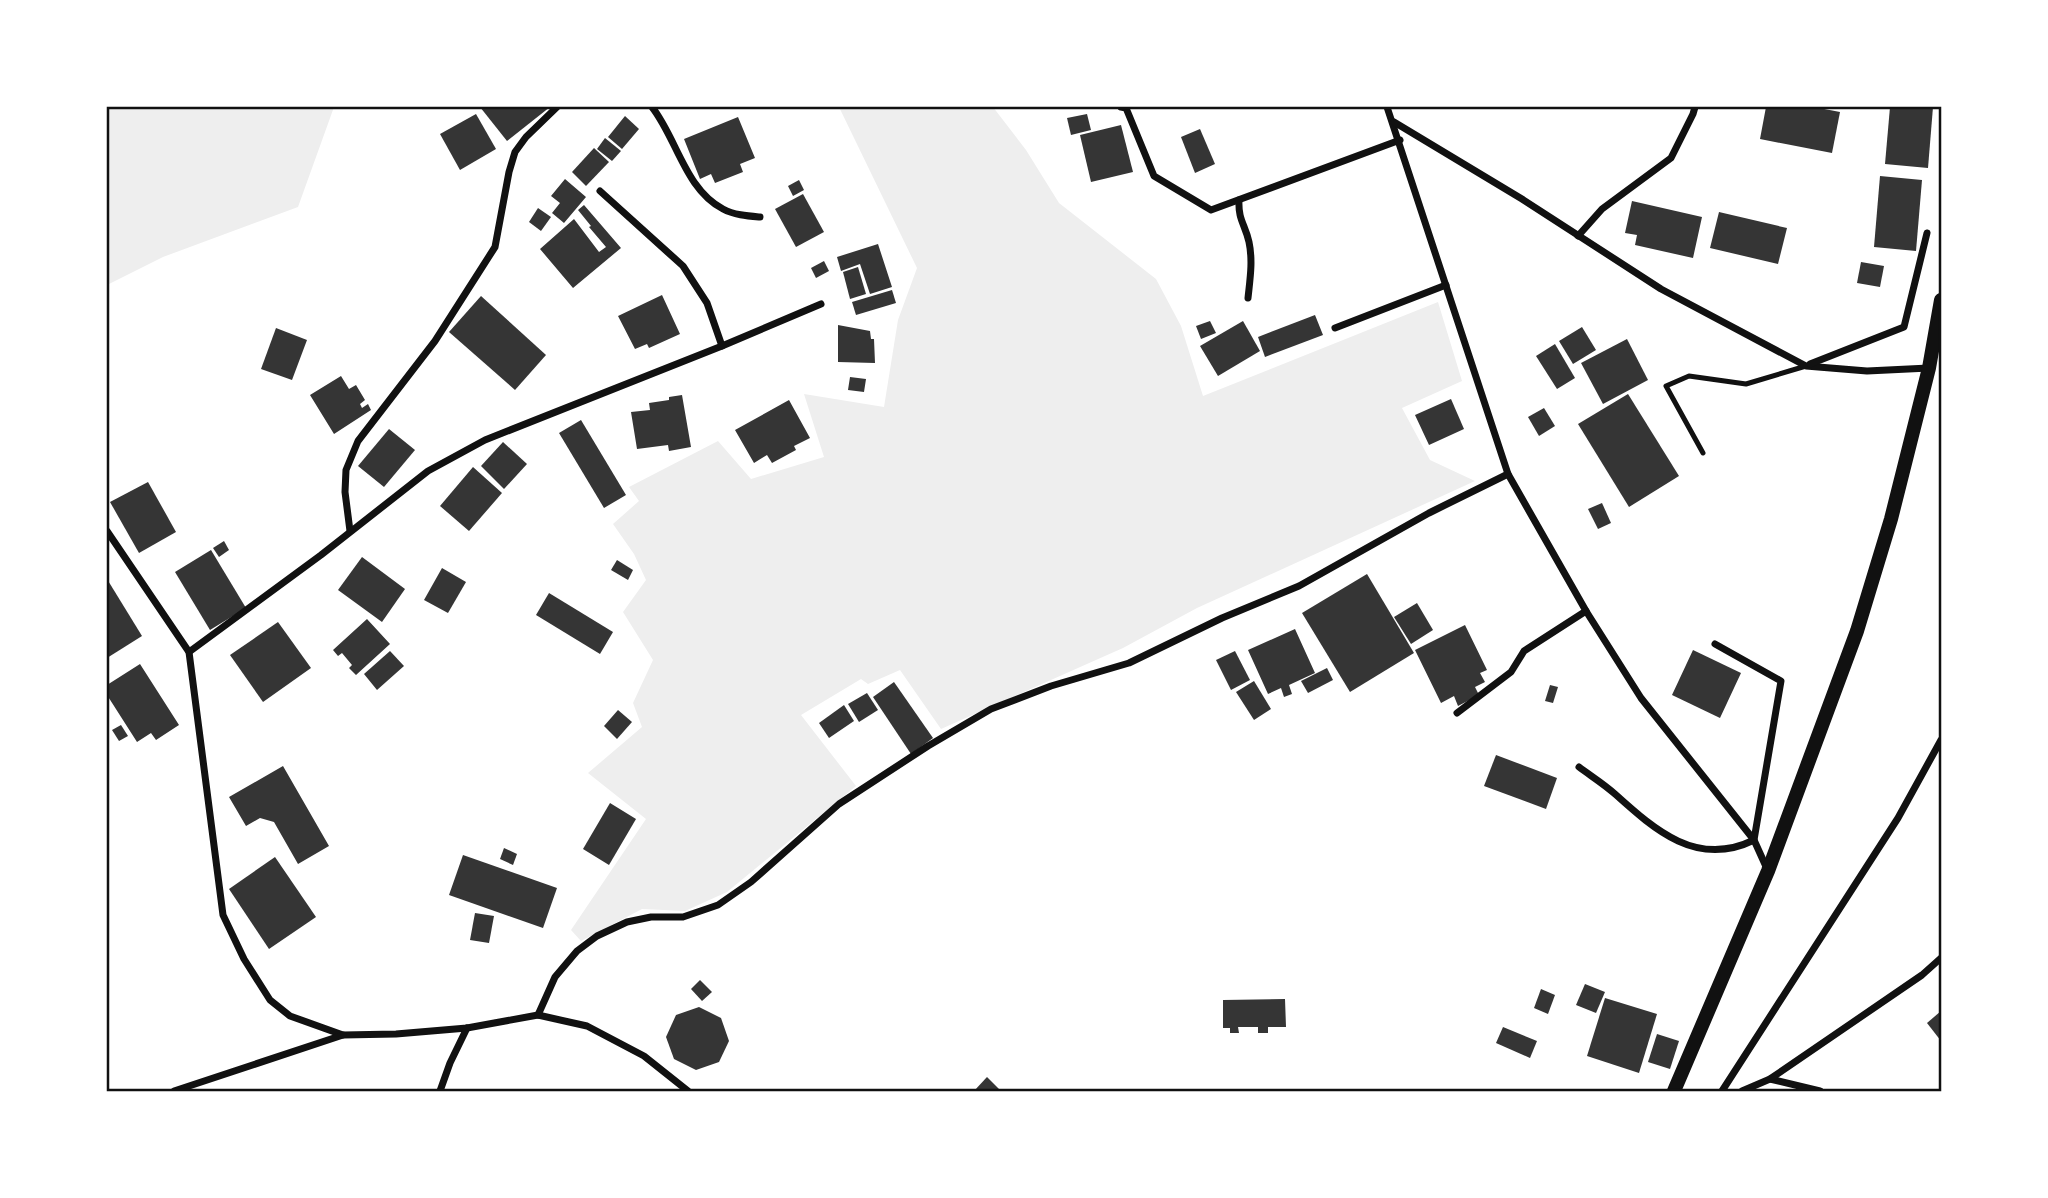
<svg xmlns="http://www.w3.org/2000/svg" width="2048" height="1198" font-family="Ubuntu,sans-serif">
	<rect width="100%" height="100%" fill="#fff"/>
	<g fill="#eee">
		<path d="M107,107h227l-36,100 -135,50 -56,28z"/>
		<path d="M839,107h154l33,43 33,53 97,76 25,47 22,70 235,-94 24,79 -60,27 28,52 45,21 -278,127 -74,40 -182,81 -41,-59 -32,14 -7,-5 -60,36 55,71 -129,106 -42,19 -43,-2 -61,32 -10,-11 75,-111 -58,-46 54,-46 -9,-24 20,-43 -30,-48 23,-32 -12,-26 -21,-30 26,-23 -10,-14 89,-46 33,38 73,-22 -20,-63 80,13 14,-87 19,-52z"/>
	</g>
	<g fill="#353535">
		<path d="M480,107h70l-43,34z"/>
		<path d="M1766,107h48l26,5 -8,41 -72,-14z"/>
		<path d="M1890,107h43l-5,61 -43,-4z"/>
		<path d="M476,114l20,35 -36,21 -20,-36z"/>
		<path d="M1087,114l4,16 -20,5 -4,-17z"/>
		<path d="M625,116l14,13 -17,20 -14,-12z"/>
		<path d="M738,117l17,41 -15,6 3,8 -28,11 -4,-9 -11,5 -16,-40z"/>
		<path d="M1121,125l12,47 -42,10 -11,-47z"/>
		<path d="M1200,129l15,35 -20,9 -14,-36z"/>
		<path d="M605,138l16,13 -9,10 -15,-12z"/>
		<path d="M594,148l15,14 -23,24 -14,-14z"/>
		<path d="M1880,176l42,4 -6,71 -42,-4z"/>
		<path d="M565,179l21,18 -22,26 -12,-10 8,-10 -9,-7z"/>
		<path d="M799,180l5,10 -11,6 -5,-10z"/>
		<path d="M803,194l21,38 -28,15 -21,-38z"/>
		<path d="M1632,201l70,16 -9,41 -58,-13 2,-10 -12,-2z"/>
		<path d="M584,205l37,43 -48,40 -33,-39 34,-30 25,33 7,-5 -17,-20 2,-1 -13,-16z"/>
		<path d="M538,208l13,9 -10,14 -12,-9z"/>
		<path d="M1719,212l68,16 -9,36 -68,-16z"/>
		<path d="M878,244l14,43 -22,7 -10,-30 -19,7 -4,-14z"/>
		<path d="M824,261l5,10 -13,7 -5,-10z"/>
		<path d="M1861,262l23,4 -4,21 -23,-4z"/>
		<path d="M858,267l8,27 -16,5 -7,-27z"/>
		<path d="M892,290l4,13 -40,12 -4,-13z"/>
		<path d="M662,295l18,39 -31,14 -2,-4 -12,5 -17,-33z"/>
		<path d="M481,296l65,59 -31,35 -66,-58z"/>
		<path d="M1315,315l8,20 -58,22 -7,-20z"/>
		<path d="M1210,321l6,12 -15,6 -5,-13z"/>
		<path d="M1243,321l17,30 -42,25 -18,-30z"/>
		<path d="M838,325l32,6 1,8h3l1,24 -37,-1z"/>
		<path d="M1582,327l14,23 -23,14 -14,-23z"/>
		<path d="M276,328l31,12 -15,40 -31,-11z"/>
		<path d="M1627,339l21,41 -45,24 -22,-41z"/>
		<path d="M1555,344l20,34 -18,11 -21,-33z"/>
		<path d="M341,376l8,13 7,-4 9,15 -5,4 2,4 6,-4 3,6 -37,24 -24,-39z"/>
		<path d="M850,377l16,2 -2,13 -16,-2z"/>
		<path d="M1628,394l51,82 -50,31 -51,-83z"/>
		<path d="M682,395l9,52 -22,4 -1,-6 -31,4 -6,-37 19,-2 -1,-7 20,-3v-3z"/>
		<path d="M1451,399l13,30 -35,16 -14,-30z"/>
		<path d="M789,400l21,38 -16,8 2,4 -24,13 -5,-8 -13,8 -19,-33z"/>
		<path d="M1544,408l11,18 -16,10 -11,-19z"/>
		<path d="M581,420l45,75 -22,13 -45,-75z"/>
		<path d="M389,429l26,21 -31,37 -26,-21z"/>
		<path d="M503,442l24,22 -23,25 -23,-23z"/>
		<path d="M473,467l29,26 -33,38 -29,-25z"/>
		<path d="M148,482l28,50 -37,21 -29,-51z"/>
		<path d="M1602,503l9,20 -13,6 -10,-20z"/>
		<path d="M224,541l5,9 -10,7 -6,-9z"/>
		<path d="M211,550l35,58 -36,22 -35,-58z"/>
		<path d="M362,557l43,32 -23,33 -44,-32z"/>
		<path d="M617,560l16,10 -5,10 -17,-10z"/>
		<path d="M442,568l24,14 -18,31 -24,-13z"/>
		<path d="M1367,574l47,79 -64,39 -48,-79z"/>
		<path d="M107,579l35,57 -35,22z"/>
		<path d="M549,593l64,39 -13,22 -64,-39z"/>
		<path d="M1417,603l16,27 -22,14 -17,-27z"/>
		<path d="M367,619l23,25 -34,31 -7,-7 3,-3 -10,-12 -4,3 -5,-6z"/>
		<path d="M278,622l33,46 -48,34 -33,-47z"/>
		<path d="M1465,625l22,45 -7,3 5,9 -10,5 4,8 -21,11 -4,-10 -13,7 -26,-53z"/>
		<path d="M1295,629l20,44 -26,12 3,9 -8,3 -3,-9 -13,6 -20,-44z"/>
		<path d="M1693,650l48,23 -21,45 -48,-23z"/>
		<path d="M390,651l14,15 -27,24 -13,-16z"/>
		<path d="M1235,651l15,29 -19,10 -15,-30z"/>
		<path d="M140,664l39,61 -23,15 -5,-7 -14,9 -30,-47v-10z"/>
		<path d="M1327,668l6,12 -25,13 -7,-12z"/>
		<path d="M1254,681l17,28 -17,11 -18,-28z"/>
		<path d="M894,682l39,56 -22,16 -38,-57z"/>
		<path d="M1550,685l8,2 -5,16 -8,-2z"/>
		<path d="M867,693l11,17 -19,12 -11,-18z"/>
		<path d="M844,705l10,16 -25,17 -10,-15z"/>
		<path d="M618,710l14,12 -15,17 -13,-13z"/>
		<path d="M121,725l7,11 -9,5 -7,-11z"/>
		<path d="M1496,755l61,23 -11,31 -62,-23z"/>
		<path d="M283,766l46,80 -31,18 -24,-42 -14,-4 -14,8 -17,-29z"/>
		<path d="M610,803l26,16 -27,46 -26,-16z"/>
		<path d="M504,848l13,6 -4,11 -13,-6z"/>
		<path d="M463,855l94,33 -14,40 -94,-33z"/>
		<path d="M275,857l41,60 -47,32 -40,-60z"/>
		<path d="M475,913l19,3 -5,27 -19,-3z"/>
		<path d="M700,980l12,12 -10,9 -11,-12z"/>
		<path d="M1585,984l20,8 -9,21 -20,-8z"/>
		<path d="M1541,989l14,6 -7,19 -14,-6z"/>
		<path d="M1605,998l52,16 -18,59 -52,-17z"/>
		<path d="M1285,999l1,28h-18v6h-10v-6h-20l1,6h-9v-5h-7v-28z"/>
		<path d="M699,1007l22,11 8,23 -10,21 -23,8 -22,-11 -8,-22 10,-22z"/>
		<path d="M1941,1011v30l-14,-18z"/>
		<path d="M1503,1027l34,14 -7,17 -34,-15z"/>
		<path d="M1657,1034l22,7 -9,28 -22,-7z"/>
		<path d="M987,1077l14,14h-27z"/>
	</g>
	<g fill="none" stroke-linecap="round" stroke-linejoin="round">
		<path stroke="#111" stroke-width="5" d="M1703,453l-37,-67 23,-10 57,8 60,-18"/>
		<g stroke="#111" stroke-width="7">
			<path d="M652,107c25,32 33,82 71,102 11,6 25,7 37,8"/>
			<path d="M1121,107l5,1 28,68 57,34 189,-70"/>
			<path d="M1387,107l121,367 78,137 55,87 113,142 14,31"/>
			<path d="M1394,122l128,77 139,90 145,77 61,5 62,-3"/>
			<path d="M600,191l83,75 24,37 15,43"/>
			<path d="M1239,200c-1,20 6,24 10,42 4,19 1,37 -1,56"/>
			<path d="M1578,236l24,-27 69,-51 22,-44 2,-7"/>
			<path d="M1335,328l111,-43"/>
			<path d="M1810,364l94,-37 23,-94"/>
			<path d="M107,531l82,121 34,263 21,44 26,41 20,16 53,19 53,-1 71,-6 71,-13 49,11 57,30 44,35"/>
			<path d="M350,531l-5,-39 1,-22 12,-29 77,-100 60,-94 14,-75 6,-20 11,-15 31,-30"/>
			<path d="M189,652l132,-97 107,-84 57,-31 237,-94 99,-42"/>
			<path d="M1457,713l54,-41 13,-21 62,-40"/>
			<path d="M1579,767c12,9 25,17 36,27 40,36 82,74 139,46l27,-159 -66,-37"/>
			<path d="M538,1015l17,-38 22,-26 20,-15 30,-14 24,-5h32l35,-12 33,-23 88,-78 89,-58 63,-37 60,-23 78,-23 93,-45 77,-32 130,-73 79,-39"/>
			<path d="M1770,1079l50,12"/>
			<path d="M174,1091l169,-56"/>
			<path d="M440,1091l10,-28 17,-35"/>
			<path d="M1722,1091l176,-273 43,-78"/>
			<path d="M1742,1091l28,-12 152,-104 19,-17"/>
		</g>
		<path stroke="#111" stroke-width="14" d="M1674,1091l94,-220 89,-240 34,-112 38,-151 12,-68"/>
	</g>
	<rect width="2048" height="1198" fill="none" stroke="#ffffff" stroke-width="217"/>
	<rect x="108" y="108" width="1832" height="982" fill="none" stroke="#111" stroke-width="2.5"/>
</svg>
